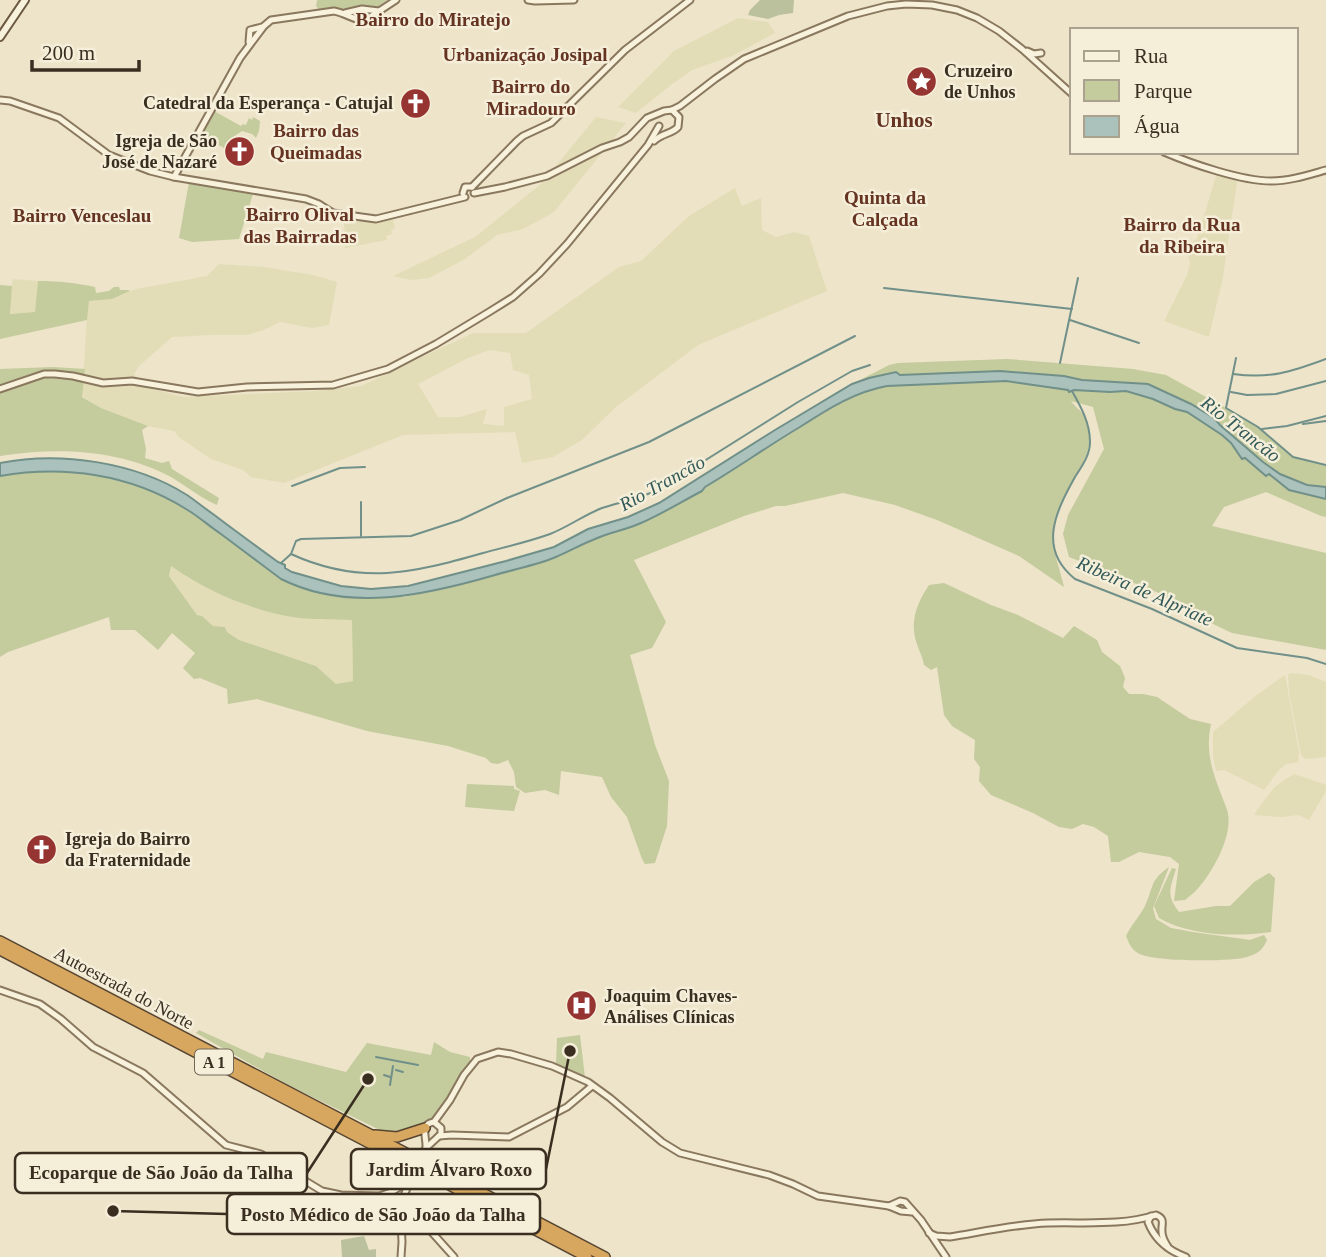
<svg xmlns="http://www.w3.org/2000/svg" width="1326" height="1257" font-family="'Times New Roman',serif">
	<rect width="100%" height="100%" fill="#ede4c9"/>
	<g fill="#e3ddb7" fill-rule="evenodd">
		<path d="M738,18l30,4 7,11 -43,23 -40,14 -21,15 -35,28 -18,-6 56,-56z"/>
		<path d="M596,117l30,6 -72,89 -31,17 -26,6 -32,24 -36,19 -17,2 -19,-4 82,-39 66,-53z"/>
		<path d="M1217,173l21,5 -8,49 -7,50 -14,60 -45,-16 23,-46 3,-11 -2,-9 -5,-7 14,-9z"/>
		<path d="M735,188l7,18 19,-8 1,32 14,7 18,-5 15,4 18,55 -129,54 -82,62 -34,33 -29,17 -31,6 -7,-31 -112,3 -119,48 -33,-6 -8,-7 -32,-11 -31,-21 -6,-7 -26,-5 -47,-18 -19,-12 6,-95 24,-2 24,-10 71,-13 12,-12 45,3 49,8 24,7 -8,43 -17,3 -32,-6 -16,8 -17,5h-36l-39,2 -33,29 -5,8 8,12 41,11 132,-6 46,-5 112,-53h53l93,-66 22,-6 48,-45zM490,350l20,3 3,17 16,5 3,24 -28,8v19l-21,-2 4,-15 -27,8h-22l-20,-33 50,-26z"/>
		<path d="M344,219l26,3 23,-3 2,10 -4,1 1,4 -6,2 1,4 -42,8z"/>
		<path d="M13,279l25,2 -3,31 -25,2 2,-28z"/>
		<path d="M171,565l5,5 50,27 22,9 37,10 18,2 49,2 1,61 -17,3 -20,-18 -77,-26 -12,-8 -2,-5 -12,-1 -11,-10 -5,-1 -28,-39z"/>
		<path d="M1291,673l18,2 17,7v75l-21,2 -4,-4 -12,-63 -1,-17z"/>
		<path d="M1285,675l14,77 -1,10 -12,2 -8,7 -14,19 -40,-20 -8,1 -3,-15v-24l45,-38z"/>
		<path d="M1295,774l31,11v6l-17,29 -11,-5 -16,2 -28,-2 8,-12 12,-15 10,-8z"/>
	</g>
	<g fill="#c4cb9d" fill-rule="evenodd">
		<path d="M317,0h70l-8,6 1,2 -9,1 -8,-3 -13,5 -17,-3 -14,2 -3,-4z"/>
		<path d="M214,111l27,15 2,-2 3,1 3,-7 3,2 1,-3 7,4 -1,10 -3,7 -4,-4 -10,-3 -9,6 -9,11 -20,-11 -2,-4z"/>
		<path d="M189,182l64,12 -14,45 -47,3 -13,-4z"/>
		<path d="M38,281c19,0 39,2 57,6l1,6 13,-2 5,-4h5l1,3h8l2,1 -18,8 -23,2 -2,19 -87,19v-54l12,1 -2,28 25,-2z"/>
		<path d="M1007,359l126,10 33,6 60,33 31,19 36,30 33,8v52l-5,-1 -55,-24 -42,15 -12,19 114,27v97l-94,-17 -63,-30 -5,-8 -95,-38 -6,-23 5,-19 36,-66 -11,-42 -22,-6c3,5 11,10 14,16 19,36 -24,72 -31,106 -4,22 5,43 10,64l-45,-31 -82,-36 -42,-15 -52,-12 -58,13h-9l-32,10 -110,44 32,62 -14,26 -22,7 25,90 14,36 -2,45 -12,37 -10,1 -3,-5 -15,-42 -16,-20 -9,-20 -41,-6 -2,24 -14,-5 -20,3 -9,-6 -2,-15 -6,-12 -10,4 -7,-1 -5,-5 -38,-12 -81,-15 -110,-32 -29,5 -1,-15 -27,-11 -6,1 -11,-11 12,-15 -23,-20 -14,17 -23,-20h-24l-2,-13 -101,35 -8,5v-181l35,-4 22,-1 30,2 24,4 40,13 37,20 93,69 124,18 74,-17 74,-22 44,-20 42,-14 28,-13 35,-20 3,-4 135,-84 -5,-10 54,-28 9,-2zM171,566c33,23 74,42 115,50 21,4 44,3 66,4l1,61 -17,3 -20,-18 -77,-26 -12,-8 -2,-5 -12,-1 -11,-10 -5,-1 -28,-39z"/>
		<path d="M53,367l32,2 -3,28 19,11 47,18 -6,4 4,19 -1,9 17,5 7,-2 3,8 47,29 -2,7c-16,-7 -31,-19 -46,-28 -52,-28 -114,-30 -171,-21v-87z"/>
		<path d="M944,583l47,22 27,10 45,23 11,-12 23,14 5,12 18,14 5,12 -2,9 6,7h14l14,3 33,22 21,5c-7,31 4,54 15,83 10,23 -11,61 -26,79 -4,5 -10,10 -15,14l-11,1 5,-37 -9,-7 -31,-5 -20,10h-8l-3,-26 -14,-9 -11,-3 -11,5 -13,-2 -26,-14 -42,-18 -12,-14 1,-14 -6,-8 1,-19 -23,-14 -8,-11 -7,-48 -6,3 -7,-5c-2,-11 -4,-11 -7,-21 -8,-22 0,-41 12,-59z"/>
		<path d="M467,784l47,2v3l6,2 -6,20 -49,-4z"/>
		<path d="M1169,867l-16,41 3,11 15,9 22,4 57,8 14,-5 3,5c-4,10 -10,14 -20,17 -16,5 -97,5 -109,-4 -7,-4 -9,-10 -12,-17 5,-11 14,-20 19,-30 9,-19 4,-25 24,-39z"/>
		<path d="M1172,868l4,1c-6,19 -10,27 3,43l37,-6h14l24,-24 15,-9 6,5 -4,54c-36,5 -81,4 -112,-14l-5,-12z"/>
		<path d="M199,1030l64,29 3,-7 80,20 21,-29 64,12 3,-13 16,10 20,5v4l-10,14 -14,27 -12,16 -9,3 -10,8 -27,5 -100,-49 -92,-52z"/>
		<path d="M580,1035l5,43 -29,-13 1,-27z"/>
	</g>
	<g fill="#bbc19c">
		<path d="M760,0h34l-1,13 -14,2 -11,4 -20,-4 2,-5z"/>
		<path d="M364,1236l5,14 7,-1v8h-34l-1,-17z"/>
	</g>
	<path fill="#aac2bb" stroke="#709089" stroke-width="2" d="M1000,371l64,5 18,4 66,4 43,20 23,14 6,7 43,37 17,12 27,11 19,2v12l-37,-9 -20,-16 -3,2 -21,-18 -3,1 -11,-16 -9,-8 -35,-23 -12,-3 -22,-10 -27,-8 -16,1 -36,-2 -5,2 -1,-2 -62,-9 -119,5c-33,6 -59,23 -87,41 -32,19 -63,41 -95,60l-3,4c-21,11 -40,23 -61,32 -15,7 -31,9 -46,16 -13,5 -25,12 -39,18 -19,8 -41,12 -61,18 -69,20 -146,38 -214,4 -20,-15 -40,-30 -60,-45 -12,-8 -23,-18 -35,-25 -56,-35 -122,-44 -186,-33v-13c60,-12 135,-1 187,32 9,6 17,13 26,19 21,16 43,32 65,48l7,3v3l7,4 49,14 30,3 37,-3 98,-25 48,-14 34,-18 40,-12 31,-14 116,-73 77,-46 17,-6 27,-6 4,3z"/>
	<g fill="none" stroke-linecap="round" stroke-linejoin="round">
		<g stroke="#709089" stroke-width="2">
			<path d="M884,288l188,21"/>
			<path d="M1070,320l69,23"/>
			<path d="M1236,358l-10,50 32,19 35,30 33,8"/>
			<path d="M1060,363l18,-85"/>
			<path d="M1233,374c37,5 58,-2 93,-15"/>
			<path d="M1072,391c9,16 18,32 18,51 0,13 -8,24 -15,35 -19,34 -38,72 0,102l77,30 85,39 70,10 19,6"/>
			<path d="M1231,392l16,3 29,-1 50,-13"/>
			<path d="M1303,424l23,-3"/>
			<path d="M1262,429l25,-3 39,-10"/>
			<path d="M292,486l48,-18 25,-1"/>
			<path d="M361,502v34"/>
			<path d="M291,554c70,32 122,19 192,-1 22,-6 45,-11 67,-19 18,-7 34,-19 52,-26 19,-6 38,-10 56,-18l140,-88 54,-31 18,-6"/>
			<path d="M281,563l10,-9 5,-13 5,-2 110,-3 49,-16 47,-22 142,-56 206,-106"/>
			<path d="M376,1057l42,8"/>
			<path d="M396,1070l7,2"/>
			<path d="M384,1075l6,2"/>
			<path d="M390,1085l3,-19"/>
		</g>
		<defs>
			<g id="tertiary">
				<path d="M528,0l7,1 39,-1"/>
				<path d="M345,13l17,-4 17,2"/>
				<path d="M249,42l1,-12 12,-3"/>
				<path d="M1027,51l7,3 7,-1"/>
				<path d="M0,100l10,1 49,17 50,37 41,16 24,6 132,22 13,5 14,9 43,6 89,-22"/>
				<path d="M654,141c8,-8 18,-7 24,-14l1,-10 -7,-7"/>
				<path d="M1164,152c28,12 78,29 107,29 19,0 37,-6 55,-11"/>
				<path d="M174,177l66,-119 24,-32 7,-6 63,-9c11,2 20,9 30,10l32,-21"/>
				<path d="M472,187l45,-46 6,-5 28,-13 74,-73 65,-50"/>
				<path d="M463,193l2,-6h7"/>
				<path d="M474,193l31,-6 42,-11 55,-28 18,-6 9,-5 18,-19 17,-7 8,-1 8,-4 35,-27 29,-20 104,-43 39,-10 19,-2 26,1 25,5 20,8 22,13 23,18 50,45"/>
				<path d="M0,389l44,-15h11l18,2 30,7 29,-2 66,11 49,-5 86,-2 55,-16 48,-25 53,-32 24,-15 26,-23 28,-30 81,-99 11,-19"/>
				<path d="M0,990l40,14 21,15 32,28 50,26 83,72 35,9 61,37 19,4 38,1 12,-4 17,-10"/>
				<path d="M439,1136l13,-1 57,2 58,-30 25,-21"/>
				<path d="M426,1148c1,-10 -7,-24 8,-26l16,-22 14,-25 13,-16 21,-7 13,2 41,12 36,16 22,16 52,44 18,11 89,22 24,9 25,12 71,10 12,5 11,1"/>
				<path d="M421,1157l5,-9 15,-14v-6l-7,-6"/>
				<path d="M391,1192c-4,9 5,14 9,21"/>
				<path d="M401,1203l9,5 44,49"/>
				<path d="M889,1206l11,-5 5,1 16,18 25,37"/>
				<path d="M1151,1216l-3,6c7,18 21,29 38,35"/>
				<path d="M929,1233l7,3 14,1c31,-5 67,-13 98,-14 38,-1 72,3 108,-8 10,4 5,9 6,17 0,6 3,10 6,15"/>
				<path d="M401,1257l1,-15 -2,-39c5,-6 9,-23 14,-32"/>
			</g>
			<path id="secondary" d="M0,37l25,-37"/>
			<g id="motorway">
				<path d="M0,941l605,316"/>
				<path d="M0,950l587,307"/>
				<path d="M375,1135l22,2 28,-9"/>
			</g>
		</defs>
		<use href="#tertiary" stroke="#89775e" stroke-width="9"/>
		<use href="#secondary" stroke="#6b5841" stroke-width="10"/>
		<use href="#motorway" stroke="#574532" stroke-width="12"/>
		<use href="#tertiary" stroke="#f8f1dc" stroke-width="5"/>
		<use href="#secondary" stroke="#f8f1dc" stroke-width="6"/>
		<use href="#motorway" stroke="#d7a75f" stroke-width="9"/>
	</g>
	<defs>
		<symbol id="sight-disc" viewBox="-11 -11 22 22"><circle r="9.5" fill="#963431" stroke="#f5eed9"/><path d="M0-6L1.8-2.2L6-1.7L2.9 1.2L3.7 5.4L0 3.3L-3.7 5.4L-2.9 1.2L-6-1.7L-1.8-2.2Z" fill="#fff"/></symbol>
		<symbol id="church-disc" viewBox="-11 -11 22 22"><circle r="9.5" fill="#963431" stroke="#f5eed9"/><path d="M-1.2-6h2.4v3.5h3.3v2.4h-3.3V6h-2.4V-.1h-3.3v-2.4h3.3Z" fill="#fff"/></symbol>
		<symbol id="hospital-disc" viewBox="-11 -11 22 22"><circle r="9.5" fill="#963431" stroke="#f5eed9"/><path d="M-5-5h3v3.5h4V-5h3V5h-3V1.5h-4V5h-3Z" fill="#fff"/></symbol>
	</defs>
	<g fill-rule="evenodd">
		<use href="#sight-disc" x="904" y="64" width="35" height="35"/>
		<use href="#church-disc" x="398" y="86" width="35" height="35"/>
		<use href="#church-disc" x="222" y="134" width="35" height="35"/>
		<use href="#church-disc" x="24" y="832" width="35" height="35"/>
		<use href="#hospital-disc" x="564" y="988" width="35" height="35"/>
	</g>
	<g text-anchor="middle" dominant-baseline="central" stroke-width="5" stroke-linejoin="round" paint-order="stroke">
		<rect fill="#f5eed9" stroke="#726858" stroke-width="2" x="195" y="1049.5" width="38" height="25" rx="5"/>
		<g font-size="16" font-weight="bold" fill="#3a2e21">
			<text x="214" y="1062">A 1</text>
		</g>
		<g font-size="18" font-weight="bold" fill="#3a2e21" stroke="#f5eed9" text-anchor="start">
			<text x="944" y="71">Cruzeiro<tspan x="944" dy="21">de Unhos</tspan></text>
			<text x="393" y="103" text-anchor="end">Catedral da Esperança - Catujal</text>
			<text x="217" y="141" text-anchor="end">Igreja de São<tspan x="217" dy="21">José de Nazaré</tspan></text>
			<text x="65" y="839">Igreja do Bairro<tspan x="65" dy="21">da Fraternidade</tspan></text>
			<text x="604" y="996">Joaquim Chaves-<tspan x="604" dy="21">Análises Clínicas</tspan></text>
		</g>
		<g font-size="18" fill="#3a2e21" stroke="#f5eed9">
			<text transform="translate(124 988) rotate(28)">Autoestrada do Norte</text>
		</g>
		<g font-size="19" font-weight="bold" fill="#653322" stroke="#f5eed9">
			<text x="433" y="19">Bairro do Miratejo</text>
			<text x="525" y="54">Urbanização Josipal</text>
			<text x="531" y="86">Bairro do<tspan x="531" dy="22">Miradouro</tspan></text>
			<text x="316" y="130">Bairro das<tspan x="316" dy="22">Queimadas</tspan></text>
			<text x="885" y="197">Quinta da<tspan x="885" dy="22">Calçada</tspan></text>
			<text x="300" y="214">Bairro Olival<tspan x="300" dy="22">das Bairradas</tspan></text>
			<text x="82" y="215">Bairro Venceslau</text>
			<text x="1182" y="224">Bairro da Rua<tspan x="1182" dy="22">da Ribeira</tspan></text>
		</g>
		<g font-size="19" font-style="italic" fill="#315958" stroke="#f5eed9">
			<text transform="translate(1241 429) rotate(38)">Rio Trancão</text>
			<text transform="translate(662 483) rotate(-29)">Rio Trancão</text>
			<text transform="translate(1145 591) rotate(24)">Ribeira de Alpriate</text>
		</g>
		<g font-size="21" font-weight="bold" fill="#653322" stroke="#f5eed9">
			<text x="904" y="120">Unhos</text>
		</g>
	</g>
	<path fill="none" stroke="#3a2e21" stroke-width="2.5" d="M570 1051L546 1169M368 1079L307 1173M113 1211L227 1214"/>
	<g fill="#3a2e21" stroke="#f5eed9" stroke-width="2.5">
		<circle cx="570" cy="1051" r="7"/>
		<circle cx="368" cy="1079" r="7"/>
		<circle cx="113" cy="1211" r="7"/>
	</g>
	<g fill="#f5eed9" stroke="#3a2e21" stroke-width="2.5">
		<rect x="351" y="1149" width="195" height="40" rx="7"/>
		<rect x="15" y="1153" width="292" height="40" rx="7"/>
		<rect x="227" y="1194" width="313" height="40" rx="7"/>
	</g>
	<g font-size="19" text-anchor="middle" font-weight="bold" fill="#3a2e21">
		<text x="449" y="1176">Jardim Álvaro Roxo</text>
		<text x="161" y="1179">Ecoparque de São João da Talha</text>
		<text x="383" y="1221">Posto Médico de São João da Talha</text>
	</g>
	<rect x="1070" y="28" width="228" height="126" fill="#f5eed9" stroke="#aaa18f" stroke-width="2"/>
	<rect x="1084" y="51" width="35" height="10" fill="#f8f1dc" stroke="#aaa18f" stroke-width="2"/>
	<text x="1134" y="63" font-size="21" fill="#3a2e21">Rua</text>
	<rect x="1084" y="80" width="35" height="21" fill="#c4cb9d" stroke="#aaa18f" stroke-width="2"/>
	<text x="1134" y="98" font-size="21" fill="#3a2e21">Parque</text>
	<rect x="1084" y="116" width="35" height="21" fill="#aac2bb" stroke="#aaa18f" stroke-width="2"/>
	<text x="1134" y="133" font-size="21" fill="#3a2e21">Água</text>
	<path d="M32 60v10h107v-10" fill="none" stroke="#3a2e21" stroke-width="3.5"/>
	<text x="42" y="60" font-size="21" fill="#3a2e21" stroke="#f5eed9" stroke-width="5" paint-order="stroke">200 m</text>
</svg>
